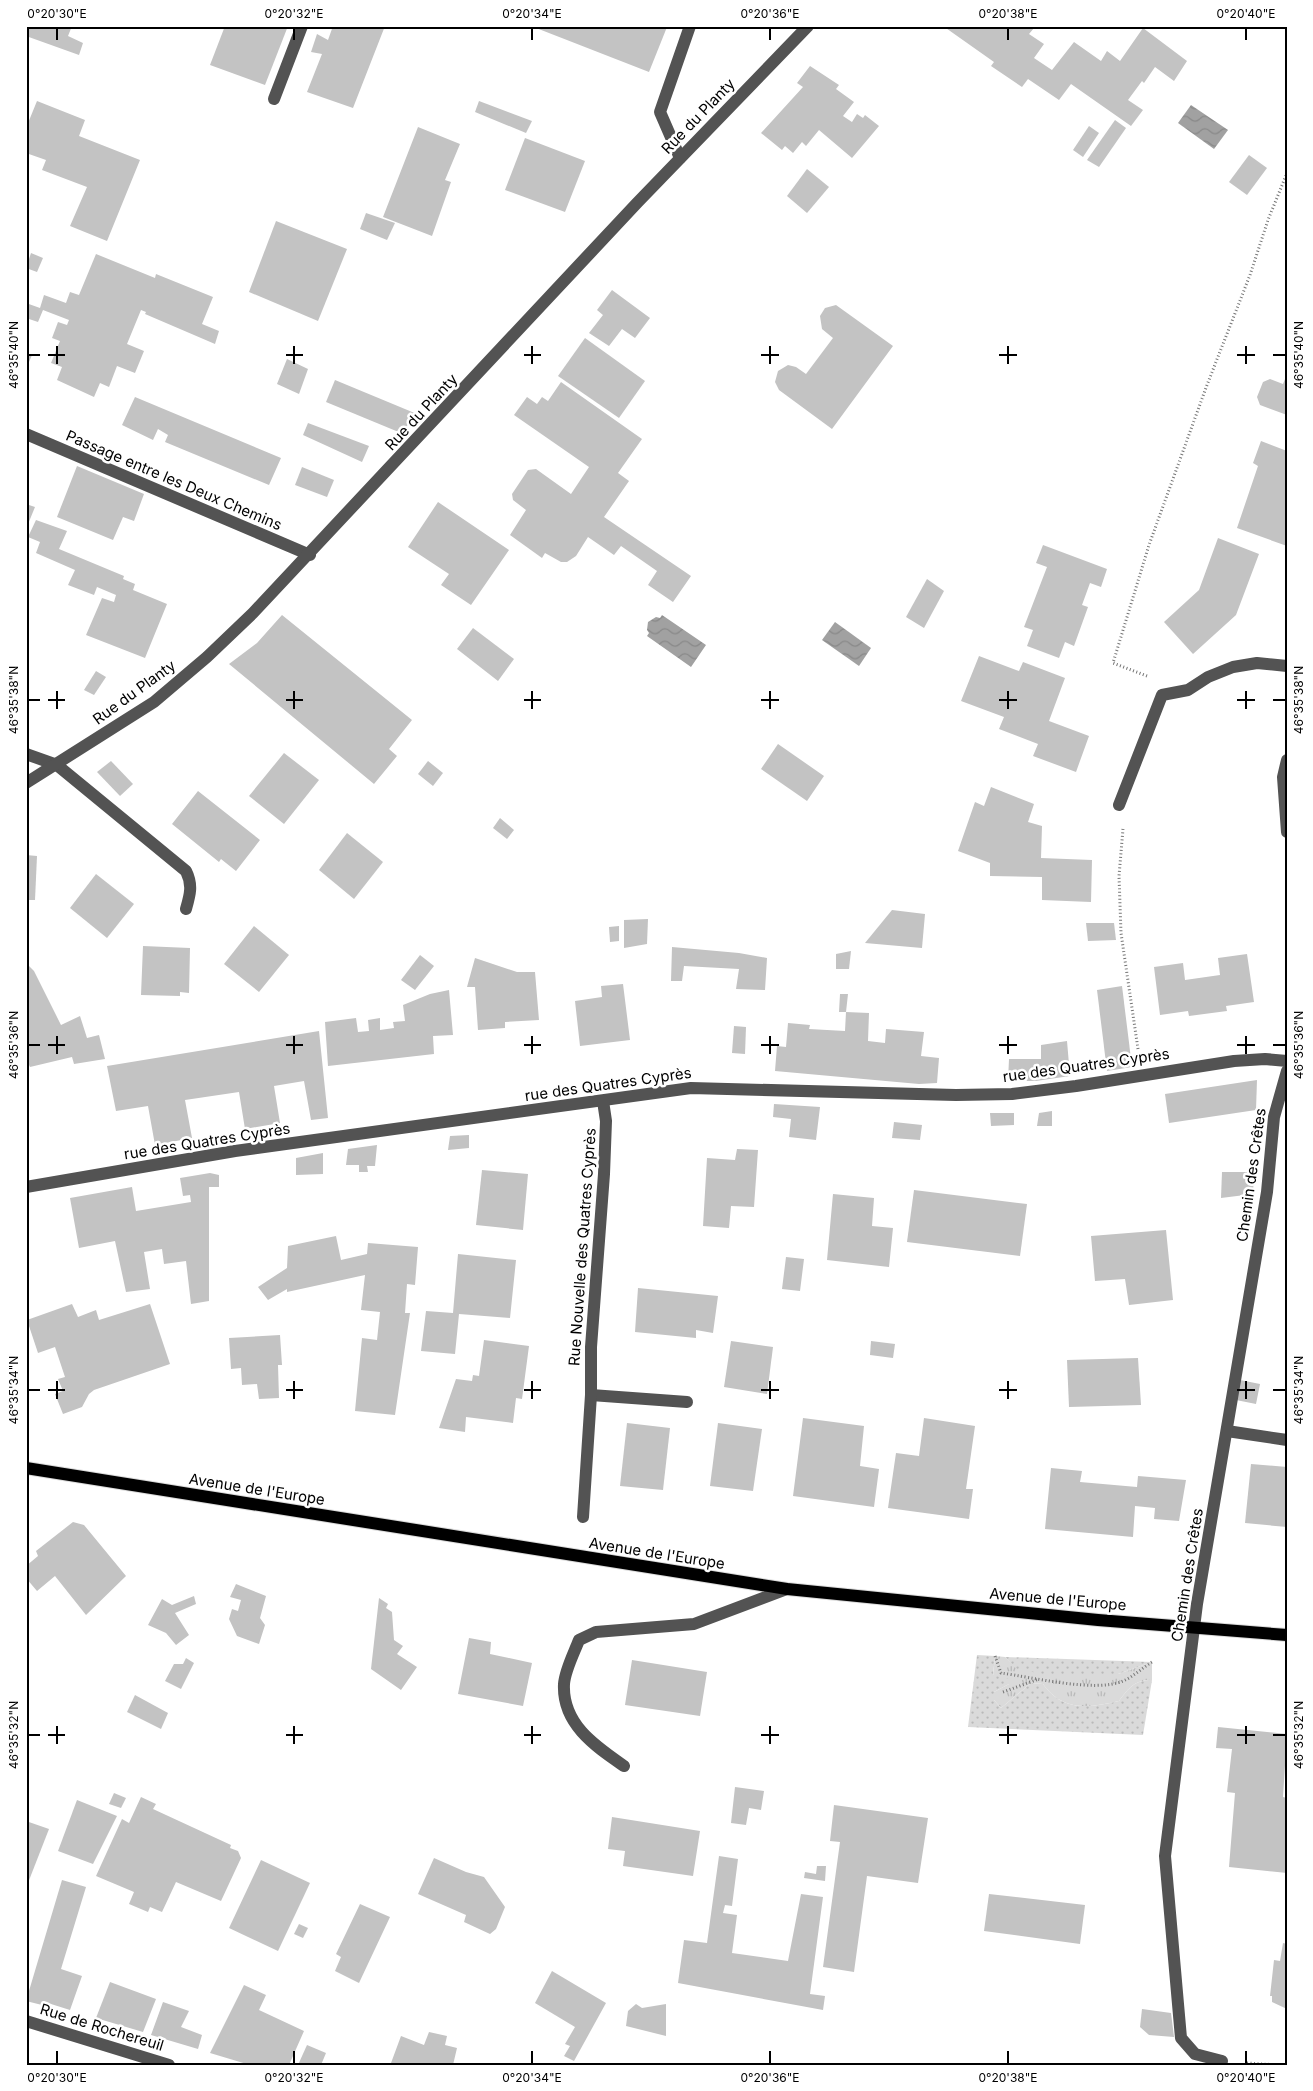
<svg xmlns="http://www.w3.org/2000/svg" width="1313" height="2091" font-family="Inter,sans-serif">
	<defs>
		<pattern id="grass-tufts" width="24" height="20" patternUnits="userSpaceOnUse" patternTransform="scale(1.25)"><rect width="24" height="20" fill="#dadada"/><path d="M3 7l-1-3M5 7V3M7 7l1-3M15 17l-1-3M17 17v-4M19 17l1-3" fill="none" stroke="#b9b9b9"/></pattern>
		<pattern id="garden-dots" width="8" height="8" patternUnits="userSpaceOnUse" patternTransform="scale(1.25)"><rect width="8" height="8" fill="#dadada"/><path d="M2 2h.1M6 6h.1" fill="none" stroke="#b9b9b9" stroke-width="1.8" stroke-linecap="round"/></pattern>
		<pattern id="water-waves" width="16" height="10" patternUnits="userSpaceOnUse" patternTransform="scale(1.25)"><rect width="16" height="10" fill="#a1a1a1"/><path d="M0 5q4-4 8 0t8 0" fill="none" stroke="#898989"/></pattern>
	</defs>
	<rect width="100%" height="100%" fill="#fff"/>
	<path fill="url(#grass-tufts)" d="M995,1656l10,1 13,12 100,5 34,-12v18c-18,0 -23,8 -33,21 -30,7 -56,11 -76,-17l-12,-1 -30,25 -7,-8v-8l15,-8 -16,-8z"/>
	<g fill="url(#garden-dots)">
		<path d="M977,1655l18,1 -2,19 16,4v5l-15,8v8l7,8 30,-25 12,1c20,28 46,24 76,17 10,-13 15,-21 33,-21l-9,55 -175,-8z"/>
		<path d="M1005,1657l147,5 -34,12h-75l-26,-5z"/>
	</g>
	<g fill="url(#water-waves)">
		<path d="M1191,105l37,25 -14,19 -36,-26z"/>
		<path d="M662,615l44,30 -15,22 -44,-31 2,-3 -2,-3 1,-8 8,-5 4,1z"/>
		<path d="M835,622l36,26 -12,18 -37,-26z"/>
	</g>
	<g fill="#c3c3c3">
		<path d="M26,26h46l-4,10 15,7 -4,12 -53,-19z"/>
		<path d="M225,26h63l-23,59 -55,-20z"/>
		<path d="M333,26h52l-32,82 -46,-16 15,-38 -11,-2 6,-18 11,6z"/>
		<path d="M531,26h134l2,1 -18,45z"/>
		<path d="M943,26h89l2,2 -5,6 15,10 -10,14 18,12 22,-28 27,19 6,-10 13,10 23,-33 44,33 -13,20 -19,-14 -11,16 -2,-2 -14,19 15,10 -12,16 -60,-42 -12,16 -31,-21 -6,8 -31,-21 3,-4z"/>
		<path d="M810,66l29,19 -3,4 18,13 -11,14 9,6 5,-8 6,4 2,-3 14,11 -27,32 -33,-28 -13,16 -4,-4 -9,11 -8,-7 -3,4 -21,-17 42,-46 -6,-4z"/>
		<path d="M37,101l48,19 -6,16 61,24 -33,81 -37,-15 17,-39 -45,-17 4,-10 -20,-7v-25z"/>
		<path d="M479,101l53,20 -6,12 -51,-21z"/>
		<path d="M1115,120l11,8 -27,39 -12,-7z"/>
		<path d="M1089,126l10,7 -16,24 -10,-7z"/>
		<path d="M418,127l42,17 -15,36 6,2 -19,54 -49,-19z"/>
		<path d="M525,138l60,23 -20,51 -60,-22z"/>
		<path d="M1249,155l18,13 -20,27 -18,-13z"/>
		<path d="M807,169l22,18 -22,26 -20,-17z"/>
		<path d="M366,213l29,10 -8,17 -27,-11z"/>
		<path d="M276,221l71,28 -29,72 -69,-29z"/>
		<path d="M31,253l12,5 -6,14 -11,-4z"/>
		<path d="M96,254l59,24 1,-4 57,23 -11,27 17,7 -4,13 -70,-30 1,-2 -5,-2 -14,34 17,7 -9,22 -18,-7 -8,21 -9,-4 -6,14 -37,-17 5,-13 -11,-4 9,-22 -8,-3 6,-16 9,3 2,-5 -26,-10 -5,12 -12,-4v-15l14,5 4,-13 22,8 4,-11 9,3z"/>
		<path d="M612,290l38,28 -15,20 -13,-9 -13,17 -20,-13 14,-18 -6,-5z"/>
		<path d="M836,305l57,41 -61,83 -53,-39 -4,-8 3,-11 10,-6 8,2 10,7 27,-36 -11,-9 -2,-13 5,-8z"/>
		<path d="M585,338l60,43 -26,37 -61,-42z"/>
		<path d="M26,353l6,2 -6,14z"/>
		<path d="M287,359l21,10 -9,25 -22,-10z"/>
		<path d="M1287,374v41l-27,-10 -3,-8 6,-15 7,-3 13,5z"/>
		<path d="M335,380l82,34 -16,19 -75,-31z"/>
		<path d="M561,382l81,57 -24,34 11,8 -25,36 87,59 -18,26 -25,-17 9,-14 -36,-25 -7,9 -26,-18 -12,19 -9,6h-6l-16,-9 -3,5 -32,-23 16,-25 -13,-10 -1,-6 16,-24 8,-1 35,25 18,-27 -75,-52 13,-18 10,7 5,-7 6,4z"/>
		<path d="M135,397l146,61 -12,27 -104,-43 3,-7 -10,-6 -5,11 -31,-15z"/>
		<path d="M308,423l61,23 -7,16 -59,-27z"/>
		<path d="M1261,441l26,10v95l-50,-18 21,-62 -5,-3z"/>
		<path d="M77,466l67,28 -10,27 -11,-4 -10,23 -56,-23z"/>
		<path d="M302,467l32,13 -7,17 -32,-12z"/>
		<path d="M438,502l71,48 -38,55 -30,-20 8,-11 -41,-27z"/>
		<path d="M26,504l9,3 -9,22z"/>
		<path d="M36,520l31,11 -8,18 65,27 -1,3 12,5 -2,6 34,14 -22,54 -59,-23 16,-37 12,4 2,-7 -19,-8 -3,8 -26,-10 7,-15 -39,-17 4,-11 -12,-5z"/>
		<path d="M1218,538l41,16 -23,61 -43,39 -29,-32 35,-32z"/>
		<path d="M1043,545l64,24 -6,18 -11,-4 -8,22 6,2 -14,39 -9,-4 -6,16 -32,-12 6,-16 -9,-3 23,-60 -11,-4z"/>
		<path d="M927,579l17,12 -20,37 -18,-11z"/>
		<path d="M282,615l130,105 -23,29 8,7 -23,28 -145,-120 28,-21z"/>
		<path d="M473,628l41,31 -16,22 -41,-32z"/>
		<path d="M979,656l40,15 4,-9 42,16 -16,43 40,15 -13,36 -43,-16 5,-12 -39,-15 5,-12 -43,-16z"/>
		<path d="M96,671l10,6 -12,18 -10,-5z"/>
		<path d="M778,744l46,32 -17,25 -46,-32z"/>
		<path d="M284,753l35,27 -35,44 -35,-28z"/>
		<path d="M111,761l22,23 -13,12 -23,-24z"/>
		<path d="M428,761l15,12 -10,13 -15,-12z"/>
		<path d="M991,787l43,17 -6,18 14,4 -1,32 51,2 -1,42 -49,-2v-23l-52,-1v-13l-32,-12 17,-49 9,4z"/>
		<path d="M198,791l62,49 -24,31 -15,-12 -2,3 -47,-38z"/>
		<path d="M500,818l14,12 -7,9 -14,-11z"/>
		<path d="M347,833l36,29 -29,37 -35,-29z"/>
		<path d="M26,855l11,1 -2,44h-9z"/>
		<path d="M96,874l38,30 -27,34 -37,-30z"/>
		<path d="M892,910l33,4 -3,34 -57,-5z"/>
		<path d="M648,919l-1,25 -23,4v-28z"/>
		<path d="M1086,923h28l2,17 -28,1z"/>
		<path d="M254,926l35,29 -30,37 -35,-28z"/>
		<path d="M619,926v15l-9,1 -1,-15z"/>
		<path d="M143,946l47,2 -1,45 -9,-1v4l-39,-1z"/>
		<path d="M672,947l67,6 28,5 -2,32 -29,-1 3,-20 -55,-3 -2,15h-11z"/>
		<path d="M851,951l-2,18h-13v-15z"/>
		<path d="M1247,954l7,48 -28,4 1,5 -38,5 -1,-5 -28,4 -6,-48 29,-4 2,17 35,-5 -2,-17z"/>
		<path d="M420,955l14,11 -19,24 -14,-10z"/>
		<path d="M475,958l42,14h18l4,48 -34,2v6l-27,2 -3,-43h-8z"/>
		<path d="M26,963l8,8 27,54 19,-9 7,22 12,-3 6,24 -31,5 -2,-7 -42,10 -4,-8z"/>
		<path d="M623,984l7,56 -50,6 -5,-45 27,-4 -1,-11z"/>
		<path d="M1122,986l10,81 -25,4 -10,-81z"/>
		<path d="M449,990l4,45 -20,1 1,18 -106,12 -3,-44 31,-4 2,14 11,-1 -1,-11 12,-2v12l14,-2 -1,-6 12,-1 -2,-16 27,-11z"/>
		<path d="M840,994h8l-2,18 23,1 -1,28 17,2 1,-14 38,3 -3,24 18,2 -2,25 -18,1 -144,-13 2,-25 9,1 2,-24 22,2 -1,4 36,2 1,-19h-7z"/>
		<path d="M734,1026l12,1 -1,27 -13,-1z"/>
		<path d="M319,1031l9,87 -17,2 -7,-39 -30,5 6,37 -35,6 -6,-37 -54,8 7,38 -37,7 -7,-39 -32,5 -9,-45z"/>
		<path d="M1067,1041l3,35 -34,5h-28l1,-22h32v-14z"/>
		<path d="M1257,1080l-1,30 -87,13 -4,-29z"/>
		<path d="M774,1104l46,3 -4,33 -27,-3 2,-18 -18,-2z"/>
		<path d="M1052,1111v15h-15l2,-13z"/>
		<path d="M990,1113h24v12l-23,1z"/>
		<path d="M894,1122l28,3 -2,15 -28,-2z"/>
		<path d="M469,1135v13l-21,2 2,-14z"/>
		<path d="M377,1145l-2,21h-8l1,6h-9v-7h-13l2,-16z"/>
		<path d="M737,1149l21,1 -4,57 -23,-1 -2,22 -26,-2 4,-68 28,2z"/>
		<path d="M323,1153v21l-27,1v-17z"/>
		<path d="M482,1170l46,4 -5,56 -47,-5z"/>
		<path d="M1222,1172h32l-1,22 -32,4z"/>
		<path d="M210,1173l9,2v12h-10v114l-18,3 -5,-43 -22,3 -2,-15 -18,3 6,37 -24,3 -11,-51 -36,7 -9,-50 62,-11 4,24 55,-9 -1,-7 -7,1 -3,-18z"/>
		<path d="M914,1190l113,14 -7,52 -113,-14z"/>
		<path d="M833,1194l41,4 -2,28 21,2 -4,39 -62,-7z"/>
		<path d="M1166,1230l7,70 -44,5 -4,-26 -30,2 -4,-45z"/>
		<path d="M336,1236l5,24 26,-6 1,-11 50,4 -3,38 -8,-1 -2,29h5l-15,102 -40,-4 7,-73 15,2 3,-28 -19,-2 4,-35 -78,17v-3l-19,11 -10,-13 29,-19 1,-22z"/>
		<path d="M458,1254l58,6 -6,58 -51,-4 -4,40 -34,-3 5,-40 27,2z"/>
		<path d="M786,1257l18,2 -4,32 -18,-2z"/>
		<path d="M638,1288l80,8 -5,37 -17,-3v8l-61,-6z"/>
		<path d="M72,1304l6,13 18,-7 3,10 51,-16 20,60 -76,26 -5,4 -7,13 -19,7 -8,-20 8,-3 -5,-12 7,-2 -10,-30 -17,6 -11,-33z"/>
		<path d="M280,1335l2,30h-4l1,33 -20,1 -2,-15 -15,1 -1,-17 -10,1 -2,-31z"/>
		<path d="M484,1340l45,6 -7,53 -6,-1 -3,25 -47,-6 -1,15 -26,-4 17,-49 16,2 1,-6 6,1z"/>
		<path d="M731,1341l42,6 -6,47 -43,-7z"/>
		<path d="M871,1341l24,3 -2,14 -23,-3z"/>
		<path d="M1138,1358l3,47 -72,2 -2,-47z"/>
		<path d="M1240,1380l20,4 -4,20 -20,-4z"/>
		<path d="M803,1418l61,8 -4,40 19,3 -5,38 -81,-11z"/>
		<path d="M924,1418l51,8 -9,63h7l-4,30 -81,-11 8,-55 23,3z"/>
		<path d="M627,1423l43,5 -7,62 -43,-4z"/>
		<path d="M718,1423l44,6 -9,62 -43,-5z"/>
		<path d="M1251,1464l36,3v60l-42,-4z"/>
		<path d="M1051,1468l31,3 -2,11 57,5 1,-11 48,4 -7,41 -25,-2 1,-11 -20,-2 -2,31 -88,-8z"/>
		<path d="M73,1522l11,3 42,51 -40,39 -31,-39 -18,15 -11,-13v-12l12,-10 -2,-5z"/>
		<path d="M236,1584l30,12 -6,22 5,7 -6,19 -22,-8 -8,-17 3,-10 6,2 3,-11 -11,-3z"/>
		<path d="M194,1596l2,8 -21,9 14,22 -13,10 -10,-12 -18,-8 14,-26 10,6z"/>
		<path d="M379,1598l9,6 -2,4 6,4 2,28 9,6 -6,8 20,13 -16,23 -30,-21z"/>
		<path d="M469,1638l22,4 -1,12 42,9 -9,43 -65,-12z"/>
		<path d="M186,1658l8,5 -13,26 -16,-8 9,-17h9z"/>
		<path d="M632,1660l75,12 -7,44 -75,-11z"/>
		<path d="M135,1695l33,18 -7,16 -34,-17z"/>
		<path d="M1218,1727l69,7 -4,63 4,1v75l-58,-6 6,-74 -8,-1 5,-43 -16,-1z"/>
		<path d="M735,1787l29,4 -3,19 -12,-2 -3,17 -15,-2z"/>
		<path d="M114,1793l12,5 -5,10 -12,-4z"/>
		<path d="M141,1797l15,7 -3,5 78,36 -1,3 8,3 3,7 -20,43 -45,-19 -14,30 -12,-5 -2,5 -19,-8 5,-12 -38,-16 26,-57 7,4z"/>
		<path d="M77,1800l40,16 -24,48 -35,-13z"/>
		<path d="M834,1805l94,13 -10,65 -51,-7 -13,96 -31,-5 17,-125 -10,-1z"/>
		<path d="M612,1817l88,14 -7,45 -70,-10 2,-15 -17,-2z"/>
		<path d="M26,1821l23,8 -23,59z"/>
		<path d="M719,1856l19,3 -6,47 -7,-1 -2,8 14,2 -5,38 56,8 13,-67 22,3 -13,97 15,2 -2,14 -145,-27 6,-43 23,3z"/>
		<path d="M434,1858l32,14 18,5 21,30 -9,22 -6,5 -26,-12 2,-7 -48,-21z"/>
		<path d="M261,1860l49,23 -32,68 -49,-23z"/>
		<path d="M817,1866h9l-1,15 -21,-3 1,-6 11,2z"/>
		<path d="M62,1880l24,7 -25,82 21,7 -12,34 -19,-6 -1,3 -24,-6z"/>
		<path d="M989,1894l96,11 -5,39 -96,-13z"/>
		<path d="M360,1904l30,13 -31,66 -24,-12 6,-14 -5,-3z"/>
		<path d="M299,1924l9,4 -5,10 -9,-4z"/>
		<path d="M1283,1943l4,1v65l-15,-7v-6h-2l4,-36 6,1z"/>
		<path d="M552,1971l54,32 -32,58 -10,-5 6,-10 -5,-2 10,-17 -40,-24z"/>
		<path d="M110,1982l46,17 -13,33 -47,-14z"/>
		<path d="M244,1985l22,10 -7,15 45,21 -15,34h-39l-40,-12z"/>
		<path d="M163,2002l26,9 -8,16 21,8 -4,14 -47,-14z"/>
		<path d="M636,2004l6,4 24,-4v32l-40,-10 2,-15z"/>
		<path d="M1142,2009l29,4 3,24 -25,-2 -9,-8z"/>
		<path d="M429,2032l18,4 -2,9 12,3 -4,17 -12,-2 -1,2h-43l-6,-2 10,-27 23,9z"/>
		<path d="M307,2045l19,8 -5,12h-23z"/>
	</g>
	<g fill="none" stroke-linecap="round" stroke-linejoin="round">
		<defs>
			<path id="major" d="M26,1468l761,121 311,31 189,15"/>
		</defs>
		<use href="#major" stroke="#dbdbdb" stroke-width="14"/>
		<g stroke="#757575" stroke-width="3" stroke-dasharray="1 2.5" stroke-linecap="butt">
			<path d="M1147,676l-34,-13 36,-118 58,-160 43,-110 18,-55 19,-47"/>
			<path d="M1123,829l-4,47 2,57 17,116"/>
			<path d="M995,1656l6,17c30,4 95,20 122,8 10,-4 19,-13 29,-19"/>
			<path d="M1003,1692l36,-13"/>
			<path d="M1247,2063l31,2"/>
		</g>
		<g stroke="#535353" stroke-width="12">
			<path d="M274,99l28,-73"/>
			<path d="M680,158l-20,-46 30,-86"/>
			<path d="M26,434l284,121"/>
			<path d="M26,754l31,11 129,106c7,14 4,24 0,38"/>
			<path d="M1287,760l-4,17 4,55"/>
			<path d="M26,783l128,-81 53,-45 46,-44 384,-410 171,-177"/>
			<path d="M1119,805l43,-110 26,-5 20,-13 25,-10 24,-4 30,3"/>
			<path d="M26,1187l209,-36 456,-63 265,7 56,-1 64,-8 158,-25 31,-2 22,2"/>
			<path d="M591,1395l96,7"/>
			<path d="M1227,1431l60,9"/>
			<path d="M583,1517l8,-122v-48l13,-173 2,-53 -3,-20"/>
			<path d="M624,1766c-29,-20 -62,-42 -60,-82 1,-14 10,-31 15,-44l17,-8 98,-8 93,-35"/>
			<path d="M26,2021l143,44"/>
			<path d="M1222,2061l-27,-7 -14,-16 -16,-182 32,-252 70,-412 7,-75 13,-46"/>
		</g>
		<use href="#major" stroke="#000" stroke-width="12"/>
	</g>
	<path fill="none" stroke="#000" stroke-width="2" d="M57,28v12M294,28v12M532,28v12M770,28v12M1008,28v12M1246,28v12M57,346v18M294,346v18M532,346v18M770,346v18M1008,346v18M1246,346v18M28,355h12M48,355h17M286,355h17M524,355h17M761,355h18M999,355h18M1237,355h18M1273,355h13M57,691v18M294,691v18M532,691v18M770,691v18M1008,691v18M1246,691v18M28,700h12M48,700h17M286,700h17M524,700h17M761,700h18M999,700h18M1237,700h18M1273,700h13M57,1036v18M294,1036v18M532,1036v18M770,1036v18M1008,1036v18M1246,1036v18M28,1045h12M48,1045h17M286,1045h17M524,1045h17M761,1045h18M999,1045h18M1237,1045h18M1273,1045h13M57,1381v18M294,1381v18M532,1381v18M770,1381v18M1008,1381v18M1246,1381v18M28,1390h12M48,1390h17M286,1390h17M524,1390h17M761,1390h18M999,1390h18M1237,1390h18M1273,1390h13M57,1726v18M294,1726v18M532,1726v18M770,1726v18M1008,1726v18M1246,1726v18M28,1735h12M48,1735h17M286,1735h17M524,1735h17M761,1735h18M999,1735h18M1237,1735h18M1273,1735h13M57,2051v13M294,2051v13M532,2051v13M770,2051v13M1008,2051v13M1246,2051v13"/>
	<g text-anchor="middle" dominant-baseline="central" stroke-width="5" stroke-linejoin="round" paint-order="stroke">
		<g font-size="15" fill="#000" stroke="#fff">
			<text transform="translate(698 116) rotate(-46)">Rue du Planty</text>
			<text transform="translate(421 412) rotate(-47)">Rue du Planty</text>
			<text transform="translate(174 480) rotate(23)">Passage entre les Deux Chemins</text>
			<text transform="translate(134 692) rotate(-36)">Rue du Planty</text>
			<text transform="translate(1086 1065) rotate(-8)">rue des Quatres Cyprès</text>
			<text transform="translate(608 1084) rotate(-8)">rue des Quatres Cyprès</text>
			<text transform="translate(207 1141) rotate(-9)">rue des Quatres Cyprès</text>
			<text transform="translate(1251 1175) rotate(-82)">Chemin des Crêtes</text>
			<text transform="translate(582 1247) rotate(-86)">Rue Nouvelle des Quatres Cyprès</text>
			<text transform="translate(257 1489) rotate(9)">Avenue de l'Europe</text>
			<text transform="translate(657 1553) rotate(9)">Avenue de l'Europe</text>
			<text transform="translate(1187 1575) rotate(-81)">Chemin des Crêtes</text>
			<text transform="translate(1058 1599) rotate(5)">Avenue de l'Europe</text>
			<text transform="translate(102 2027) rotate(17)">Rue de Rochereuil</text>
		</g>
	</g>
	<rect width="1313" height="2091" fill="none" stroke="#ffffff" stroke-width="55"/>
	<rect x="28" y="28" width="1258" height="2036" fill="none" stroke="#000" stroke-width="2"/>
	<g font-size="12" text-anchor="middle" fill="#000">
		<text x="57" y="18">0°20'30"E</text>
		<text x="294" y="18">0°20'32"E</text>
		<text x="532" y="18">0°20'34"E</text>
		<text x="770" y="18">0°20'36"E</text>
		<text x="1008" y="18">0°20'38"E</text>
		<text x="1246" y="18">0°20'40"E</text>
		<text transform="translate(14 355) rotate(-90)" y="4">46°35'40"N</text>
		<text transform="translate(1299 355) rotate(-90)" y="4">46°35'40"N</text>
		<text transform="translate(14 700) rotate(-90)" y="4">46°35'38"N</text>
		<text transform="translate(1299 700) rotate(-90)" y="4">46°35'38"N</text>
		<text transform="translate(14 1045) rotate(-90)" y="4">46°35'36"N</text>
		<text transform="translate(1299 1045) rotate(-90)" y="4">46°35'36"N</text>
		<text transform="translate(14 1390) rotate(-90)" y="4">46°35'34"N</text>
		<text transform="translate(1299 1390) rotate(-90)" y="4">46°35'34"N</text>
		<text transform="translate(14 1735) rotate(-90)" y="4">46°35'32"N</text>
		<text transform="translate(1299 1735) rotate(-90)" y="4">46°35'32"N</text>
		<text x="57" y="2082">0°20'30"E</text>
		<text x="294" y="2082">0°20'32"E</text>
		<text x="532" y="2082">0°20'34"E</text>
		<text x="770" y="2082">0°20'36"E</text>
		<text x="1008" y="2082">0°20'38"E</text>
		<text x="1246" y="2082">0°20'40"E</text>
	</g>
</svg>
